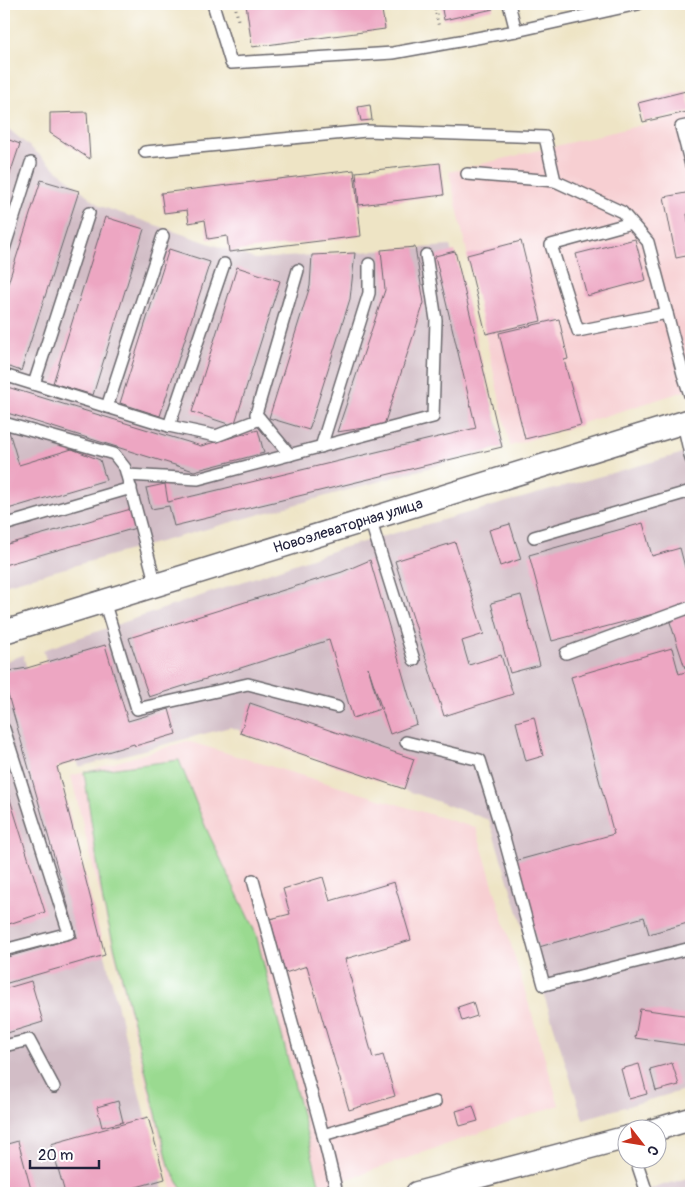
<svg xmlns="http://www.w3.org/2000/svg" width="695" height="1197" font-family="Pangolin,sans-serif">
	<rect width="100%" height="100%" fill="#fff"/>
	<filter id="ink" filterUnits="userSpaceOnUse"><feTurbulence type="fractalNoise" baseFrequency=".02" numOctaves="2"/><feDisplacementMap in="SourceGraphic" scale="10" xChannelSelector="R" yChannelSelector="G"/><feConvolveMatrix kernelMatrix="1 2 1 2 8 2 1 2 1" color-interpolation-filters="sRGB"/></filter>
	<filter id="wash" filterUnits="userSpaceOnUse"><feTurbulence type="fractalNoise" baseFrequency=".0096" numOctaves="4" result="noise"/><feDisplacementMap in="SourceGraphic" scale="20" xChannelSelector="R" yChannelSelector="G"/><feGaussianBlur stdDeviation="1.12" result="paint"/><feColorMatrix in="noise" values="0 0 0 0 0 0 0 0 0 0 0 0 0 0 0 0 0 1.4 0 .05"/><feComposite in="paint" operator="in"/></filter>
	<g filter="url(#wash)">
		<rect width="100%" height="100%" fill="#eee4c5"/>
		<g fill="#f7cfd2">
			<path d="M691,113v276l-181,57 -61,-274z"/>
			<path d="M187,741l289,87 83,277 -251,88h-135l-102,-417z"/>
		</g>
		<g fill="#d2bdc6">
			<path d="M4,125l96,81 155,53 195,-13 54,201 -500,138z"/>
			<path d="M691,451v637l-108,31 -94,-299 -259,-93 -151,40 -36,-117 295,-101z"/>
			<path d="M23,655l82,300 59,238h-160v-531z"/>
			<path d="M691,1177v16h-55z"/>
		</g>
		<path fill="#9ada90" stroke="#5e7e66" d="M179,760l27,68 50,106 52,204 12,50 -22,5h-114l-15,-28 -66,-263 -19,-130z"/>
		<g id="blocks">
			<g fill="#eda6c2">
				<path d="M246,4h135l4,25 -133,18z"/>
				<path d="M441,4h51l1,5 -49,11z"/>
				<path d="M686,91l5,20 -48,11 -5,-19z"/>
				<path d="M370,105l2,15 -11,1 -3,-14z"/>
				<path d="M87,112l3,47 -40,-26v-20z"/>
				<path d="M4,138l16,6 -16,48z"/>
				<path d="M440,163l4,32 -85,10 -3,-33z"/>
				<path d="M354,170l7,66 -132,16 -2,-16 -19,3 -3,-19 -16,3 -2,-13 -23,3 -3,-20z"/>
				<path d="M41,180l38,11 -58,180 -17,-6v-69z"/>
				<path d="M691,192v21l-4,1 2,12 2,-1v30l-15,3 -12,-61z"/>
				<path d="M105,217l39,12 -51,166 -40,-12z"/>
				<path d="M635,239l11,41 -59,16 -11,-42z"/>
				<path d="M521,241l20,80 -55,13 -19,-79z"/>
				<path d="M415,247l9,56 -40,122 -47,7 48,-142 -4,-40z"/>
				<path d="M169,249l41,13 -50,154 -40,-13z"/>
				<path d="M455,251l47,196 -328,79 -5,-20 -18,3 -5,-21 19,-4 3,18 308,-74 -41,-172z"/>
				<path d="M355,253l-5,46 -41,131 -40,-12 41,-132 2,-31z"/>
				<path d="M237,267l43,14 -46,145 -42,-14z"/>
				<path d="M559,319l9,40 -4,1 17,65 -56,14 -26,-106z"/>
				<path d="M4,386l197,60 57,-16 6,23 -70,18 -190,-59z"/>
				<path d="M8,428l11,37 53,-16 28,11 6,20 -98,29 -4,-15v-64z"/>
				<path d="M131,509l5,19 -132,37v-20z"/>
				<path d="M643,523l9,33 28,-8 11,42v14l-139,37 -23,-86z"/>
				<path d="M510,524l11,35 -21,7 -11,-36z"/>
				<path d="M455,542l29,92 -22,7 7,24 32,-10 12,39 -69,22 -49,-155z"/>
				<path d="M370,560l47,164 -27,10 -22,-67 12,42 -27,9 -24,-78 -180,57 -20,-59 213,-66z"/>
				<path d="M521,595l19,70 -30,8 -19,-70z"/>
				<path d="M691,612v54l-6,2 -16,-49z"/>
				<path d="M105,645l23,76 41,-12 7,25 -41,12 -1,-2 -77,23 48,188 -101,29v-26l73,-21 -73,-256v-9l23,-4z"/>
				<path d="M672,648l7,26 12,-4v252l-42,12 -5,-17 -105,30 -24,-86 99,-27 -43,-157z"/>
				<path d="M250,703l164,56 -10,30 -164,-56z"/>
				<path d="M534,717l9,39 -17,5 -10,-39z"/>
				<path d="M4,780l41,132 -39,13 -2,-6z"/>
				<path d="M323,877l7,24 64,-19 17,58 -66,19 28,99 10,-3 12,41 -46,14 -42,-144 -22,7 -15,-54 20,-5 -7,-25z"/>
				<path d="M31,981l12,41 -39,12v-45z"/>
				<path d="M473,1002l4,14 -15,5 -4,-14z"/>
				<path d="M640,1009l51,7v30l-56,-8z"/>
				<path d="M672,1063l7,22 -23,6 -6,-22z"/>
				<path d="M639,1064l8,30 -18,5 -8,-30z"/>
				<path d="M118,1101l5,21 -21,5 -5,-20z"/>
				<path d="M473,1106l5,15 -18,5 -4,-15z"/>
				<path d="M148,1117l17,62 -50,14h-50l-14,-49z"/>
				<path d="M18,1141l14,52h-28v-48z"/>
			</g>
		</g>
	</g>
	<g filter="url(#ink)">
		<use href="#blocks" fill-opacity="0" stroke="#69666b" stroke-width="1"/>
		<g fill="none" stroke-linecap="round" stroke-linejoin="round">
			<defs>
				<g id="lane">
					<path d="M213,4l18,59 162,-10 123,-22"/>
					<path d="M509,4l7,27 122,-27"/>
					<path d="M691,125l-10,2 10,38"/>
					<path d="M145,152l221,-21 179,6 10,44 67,31 26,30 35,132 8,24"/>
					<path d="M467,174l88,7"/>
					<path d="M631,223l-80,22 27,86 89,-18"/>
					<path d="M4,249l27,-86"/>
					<path d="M4,375l165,51 47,10 44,-17"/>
					<path d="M34,384l55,-171"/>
					<path d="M107,407l56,-171"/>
					<path d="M4,423l110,31 11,14 31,117"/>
					<path d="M683,423l8,36"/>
					<path d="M169,426l55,-162"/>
					<path d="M321,447l48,-154v-29"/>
					<path d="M290,455l-34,-41 42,-144"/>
					<path d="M127,475l71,4 235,-62 3,-97 -10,-65"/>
					<path d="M370,519l44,141"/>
					<path d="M4,525l127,-37"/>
					<path d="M534,537l157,-46"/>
					<path d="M104,601l33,108 111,-25 89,23"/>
					<path d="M566,653l125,-46"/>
					<path d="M4,729l65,204 -65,17"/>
					<path d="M406,742l74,18 25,81 39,144 147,-37"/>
					<path d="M253,880l70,255 14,58"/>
					<path d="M4,1046l25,-6 25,47"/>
					<path d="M323,1135l112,-33"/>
					<path d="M636,1160l11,33"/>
				</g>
				<g id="street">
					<path d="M4,632l687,-212"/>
					<path d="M654,1130l37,-11"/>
					<path d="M417,1193l211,-56"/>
				</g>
			</defs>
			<use href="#lane" stroke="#69666b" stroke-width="14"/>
			<use href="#street" stroke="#69666b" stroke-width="25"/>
			<g stroke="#69666b" stroke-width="3" stroke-dasharray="1 4" stroke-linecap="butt">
				<path d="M235,4l3,16"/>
				<path d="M434,4l5,24"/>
			</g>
			<use href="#lane" stroke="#fff" stroke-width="11"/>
			<use href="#street" stroke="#fff" stroke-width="22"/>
		</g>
	</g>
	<g text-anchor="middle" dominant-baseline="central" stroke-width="4" stroke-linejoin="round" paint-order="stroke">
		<g font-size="15" fill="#22223b" stroke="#fff">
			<text transform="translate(348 526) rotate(-17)">Новоэлеваторная улица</text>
		</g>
	</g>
	<rect width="695" height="1197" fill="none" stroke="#fff" stroke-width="20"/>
	<g transform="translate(642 1144) rotate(121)"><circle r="24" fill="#ffffff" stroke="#a7a7b1"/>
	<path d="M0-4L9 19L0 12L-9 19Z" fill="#c8321e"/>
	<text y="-8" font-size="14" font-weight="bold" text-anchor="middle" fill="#22223b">С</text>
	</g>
	<path d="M30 1160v8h69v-8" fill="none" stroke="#22223b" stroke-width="2.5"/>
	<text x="38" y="1160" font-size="15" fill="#22223b" stroke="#ffffff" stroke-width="4" paint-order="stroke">20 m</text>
</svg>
